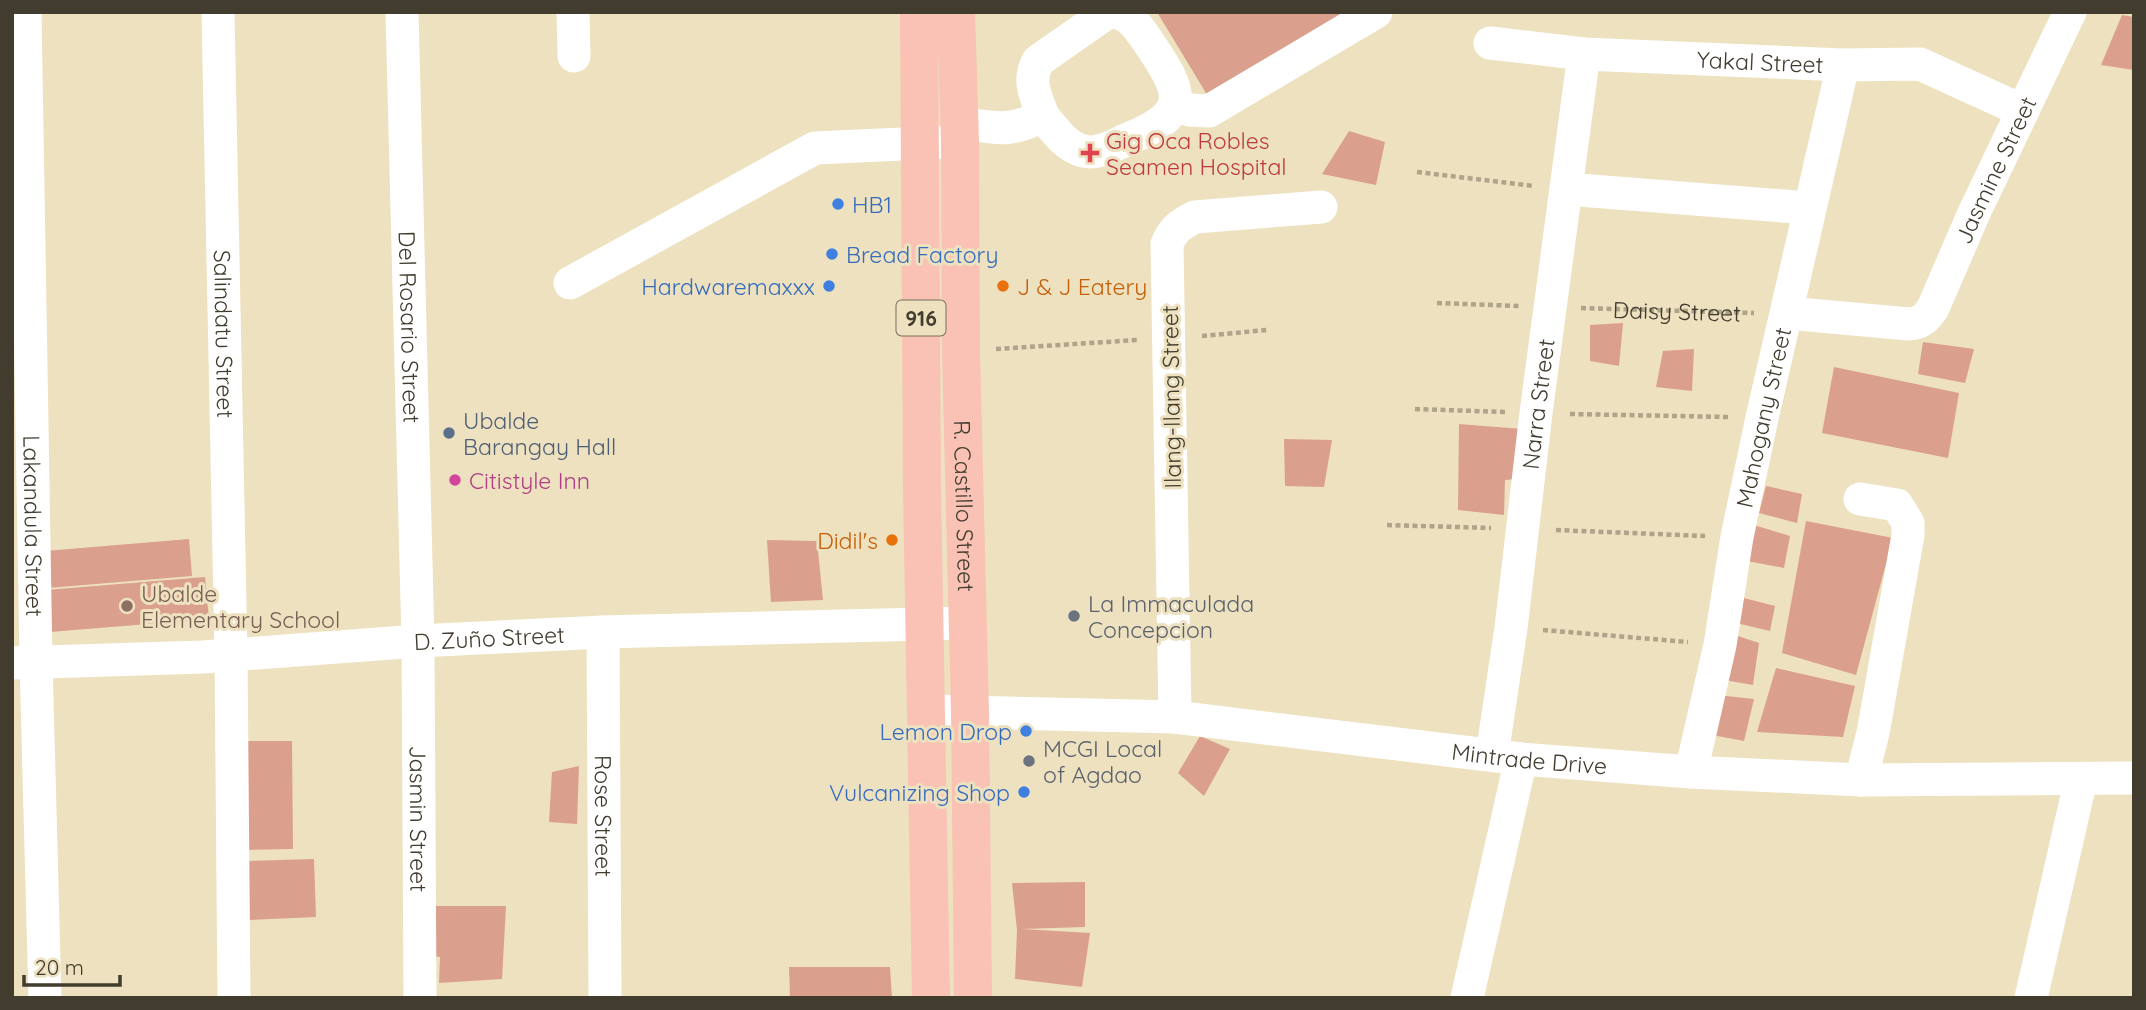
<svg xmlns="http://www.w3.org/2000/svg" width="2146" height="1010" font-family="Quicksand,sans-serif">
	<rect width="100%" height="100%" fill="#ede1bf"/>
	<g fill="#db9f8e">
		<path d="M1157,12h205l-150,91z"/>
		<path d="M2122,15l12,2v53l-33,-5z"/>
		<path d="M1349,131l36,11 -9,43 -54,-11z"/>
		<path d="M1623,323l-4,43 -29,-5v-36z"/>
		<path d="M1923,342l51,7 -9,34 -47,-9z"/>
		<path d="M1694,349l-2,42 -36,-4 7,-36z"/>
		<path d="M1834,367l125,26 -11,65 -126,-25z"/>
		<path d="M1459,424l63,5 -5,50 -12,1 -1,35 -46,-5z"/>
		<path d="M1284,439l48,1 -8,47 -39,-1z"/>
		<path d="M1766,486l36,8 -5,29 -38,-10z"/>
		<path d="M1806,521l87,17 -37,137 -74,-22z"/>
		<path d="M1754,525l36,11 -6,32 -37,-7z"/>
		<path d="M189,539l3,37 -144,12 -3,-37z"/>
		<path d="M767,540l50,1 6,59 -52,2z"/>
		<path d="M205,577l4,42 -159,13 -4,-42z"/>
		<path d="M1736,596l39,10 -5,25 -38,-9z"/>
		<path d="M1729,633l30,10 -6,42 -29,-5z"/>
		<path d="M1776,668l79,18 -12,51 -86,-5z"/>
		<path d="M1717,695l37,4 -10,42 -37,-7z"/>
		<path d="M1200,736l30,13 -26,47 -26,-23z"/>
		<path d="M242,741h50l1,108 -50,1z"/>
		<path d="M579,766l-2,58 -28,-2 3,-50z"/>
		<path d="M314,859l2,58 -67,3 -2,-59z"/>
		<path d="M1085,882v45l-63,2 68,4 -8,54 -67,-8 2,-49 -5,-47z"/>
		<path d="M433,906h73l-4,73 -63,4 1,-26 -8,-1z"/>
		<path d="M789,967h101l2,31h-102z"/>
	</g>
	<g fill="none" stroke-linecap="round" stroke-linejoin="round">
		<g stroke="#ada489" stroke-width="4.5" stroke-dasharray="5 3.5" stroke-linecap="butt">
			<path d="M1417,172l117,14"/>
			<path d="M1437,303l83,3"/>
			<path id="s1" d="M1581,308l173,5"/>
			<path d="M1202,336l65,-6"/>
			<path d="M996,349l141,-9"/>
			<path d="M1415,409l90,3"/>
			<path d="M1570,414l159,3"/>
			<path d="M1387,525l104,3"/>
			<path d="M1556,530l149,6"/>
			<path d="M1543,630l145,12"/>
		</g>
		<g stroke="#fff" stroke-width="33">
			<path id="s2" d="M25,12l11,650 9,336"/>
			<path id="s3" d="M218,12l13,642 3,344"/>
			<path id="s4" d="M402,12l16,629 2,357"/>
			<path d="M573,12l1,44"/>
			<path id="s5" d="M1490,43l94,11 259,11 77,-1 103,47"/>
			<path d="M1176,103l13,7 20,1 167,-99"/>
			<path d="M1043,116c-7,-19 -16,-35 -5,-55l70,-49"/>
			<path d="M960,123c36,5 49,10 83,-7 11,13 22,30 40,35 16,4 31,-6 45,-12 64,-26 55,-46 21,-96 -9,-13 -18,-29 -35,-31"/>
			<path d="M1566,189l243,19"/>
			<path d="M570,283l245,-135 131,-6"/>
			<path id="s6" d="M1787,313l122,11c13,-1 17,-6 24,-16l41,-95 96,-201"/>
			<path d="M1860,499l37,6 11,18v12l-35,198 -12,47"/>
			<path id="s7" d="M603,632l2,366"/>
			<path id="s8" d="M12,663l191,-6 215,-16 185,-9 363,-9"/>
			<path id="s9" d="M926,711l249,6 346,42 170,13 170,8 273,-2"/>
			<path d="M1175,717l-8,-473c6,-15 14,-20 28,-27l126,-10"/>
			<path id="s10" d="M1492,755l19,-127 25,-215 48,-359"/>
			<path id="s11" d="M1691,772l29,-127 17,-108 25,-119 81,-353"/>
			<path d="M1467,998l54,-239"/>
			<path d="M2031,998l50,-219"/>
		</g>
		<g stroke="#f9c2b5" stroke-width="38">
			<path d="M919,12l3,477 9,509"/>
			<path id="s12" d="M956,12l4,130 1,210 9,360 3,286"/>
		</g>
	</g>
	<path fill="#e0444e" stroke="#ede1bf" stroke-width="2.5" d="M1086.5 142.5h7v7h7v7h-7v7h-7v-7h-7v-7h7z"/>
	<g fill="#3f7fe0" stroke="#ede1bf" stroke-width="2.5">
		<circle cx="838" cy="204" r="7"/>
		<circle cx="832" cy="254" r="7"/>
		<circle cx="829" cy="286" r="7"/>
		<circle cx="1026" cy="731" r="7"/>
		<circle cx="1024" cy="792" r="7"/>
	</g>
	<g fill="#e8710a" stroke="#ede1bf" stroke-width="2.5">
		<circle cx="1003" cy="286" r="7"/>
		<circle cx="892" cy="540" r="7"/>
	</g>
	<circle fill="#5c6f8a" stroke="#ede1bf" stroke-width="2.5" cx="449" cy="433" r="7"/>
	<circle fill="#d1479c" stroke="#ede1bf" stroke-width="2.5" cx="455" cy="480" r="7"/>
	<circle fill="#8d6e63" stroke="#ede1bf" stroke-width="2.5" cx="127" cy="606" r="7"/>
	<g fill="#6b7280" stroke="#ede1bf" stroke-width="2.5">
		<circle cx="1074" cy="616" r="7"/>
		<circle cx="1029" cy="761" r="7"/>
	</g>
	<g text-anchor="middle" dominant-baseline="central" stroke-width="6" stroke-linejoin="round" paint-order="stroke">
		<rect fill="#ede1bf" stroke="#756e5a" stroke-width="2" x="896.5" y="300.5" width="49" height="35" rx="5"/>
		<g font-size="21" font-weight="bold" fill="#423c2f">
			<text x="921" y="318">916</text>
		</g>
		<g font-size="23" fill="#423c2f" stroke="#ede1bf">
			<text stroke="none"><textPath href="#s5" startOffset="271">Yakal Street</textPath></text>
			<text stroke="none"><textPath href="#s6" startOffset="304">Jasmine Street</textPath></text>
			<text stroke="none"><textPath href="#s1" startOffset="96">Daisy Street</textPath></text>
			<text stroke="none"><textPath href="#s4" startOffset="315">Del Rosario Street</textPath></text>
			<text stroke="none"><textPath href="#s3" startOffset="322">Salindatu Street</textPath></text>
			<text transform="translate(1171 397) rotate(-91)">Ilang-Ilang Street</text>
			<text stroke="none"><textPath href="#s10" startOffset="354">Narra Street</textPath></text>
			<text stroke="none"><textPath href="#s11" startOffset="362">Mahogany Street</textPath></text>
			<text stroke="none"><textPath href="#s12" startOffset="494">R. Castillo Street</textPath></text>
			<text stroke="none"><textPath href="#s2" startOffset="514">Lakandula Street</textPath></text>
			<text stroke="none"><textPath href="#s8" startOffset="478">D. Zuño Street</textPath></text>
			<text stroke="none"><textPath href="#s9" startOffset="606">Mintrade Drive</textPath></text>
			<text stroke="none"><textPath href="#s7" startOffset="184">Rose Street</textPath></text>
			<text stroke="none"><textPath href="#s4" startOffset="807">Jasmin Street</textPath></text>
		</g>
		<g font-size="23" fill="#be3a42" stroke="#ede1bf" text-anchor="start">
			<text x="1106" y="140">Gig Oca Robles<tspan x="1106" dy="26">Seamen Hospital</tspan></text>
		</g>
		<g font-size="23" fill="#366cbe" stroke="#ede1bf" text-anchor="end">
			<text x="852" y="204" text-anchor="start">HB1</text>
			<text x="846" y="254" text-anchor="start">Bread Factory</text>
			<text x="815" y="286">Hardwaremaxxx</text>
			<text x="1012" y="731">Lemon Drop</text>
			<text x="1010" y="792">Vulcanizing Shop</text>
		</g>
		<g font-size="23" fill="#c56008" stroke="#ede1bf" text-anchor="start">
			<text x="1017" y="286">J &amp; J Eatery</text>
			<text x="878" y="540" text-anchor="end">Didil's</text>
		</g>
		<g font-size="23" fill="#4e5e75" stroke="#ede1bf" text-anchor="start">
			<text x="463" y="420">Ubalde<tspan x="463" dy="26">Barangay Hall</tspan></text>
		</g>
		<g font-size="23" fill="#b23c85" stroke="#ede1bf" text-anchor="start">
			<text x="469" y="480">Citistyle Inn</text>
		</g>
		<g font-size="23" fill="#785e54" stroke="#ede1bf" text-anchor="start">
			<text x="141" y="593">Ubalde<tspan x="141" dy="26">Elementary School</tspan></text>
		</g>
		<g font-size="23" fill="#5b616d" stroke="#ede1bf" text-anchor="start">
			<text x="1088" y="603">La Immaculada<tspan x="1088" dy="26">Concepcion</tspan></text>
			<text x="1043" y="748">MCGI Local<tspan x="1043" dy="26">of Agdao</tspan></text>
		</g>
	</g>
	<rect width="2146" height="1010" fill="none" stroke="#423c2f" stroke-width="28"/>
	<path d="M24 975v10h96v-10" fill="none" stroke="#423c2f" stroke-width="3.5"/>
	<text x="35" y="975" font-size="21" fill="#423c2f" stroke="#ede1bf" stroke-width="5" paint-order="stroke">20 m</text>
</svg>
